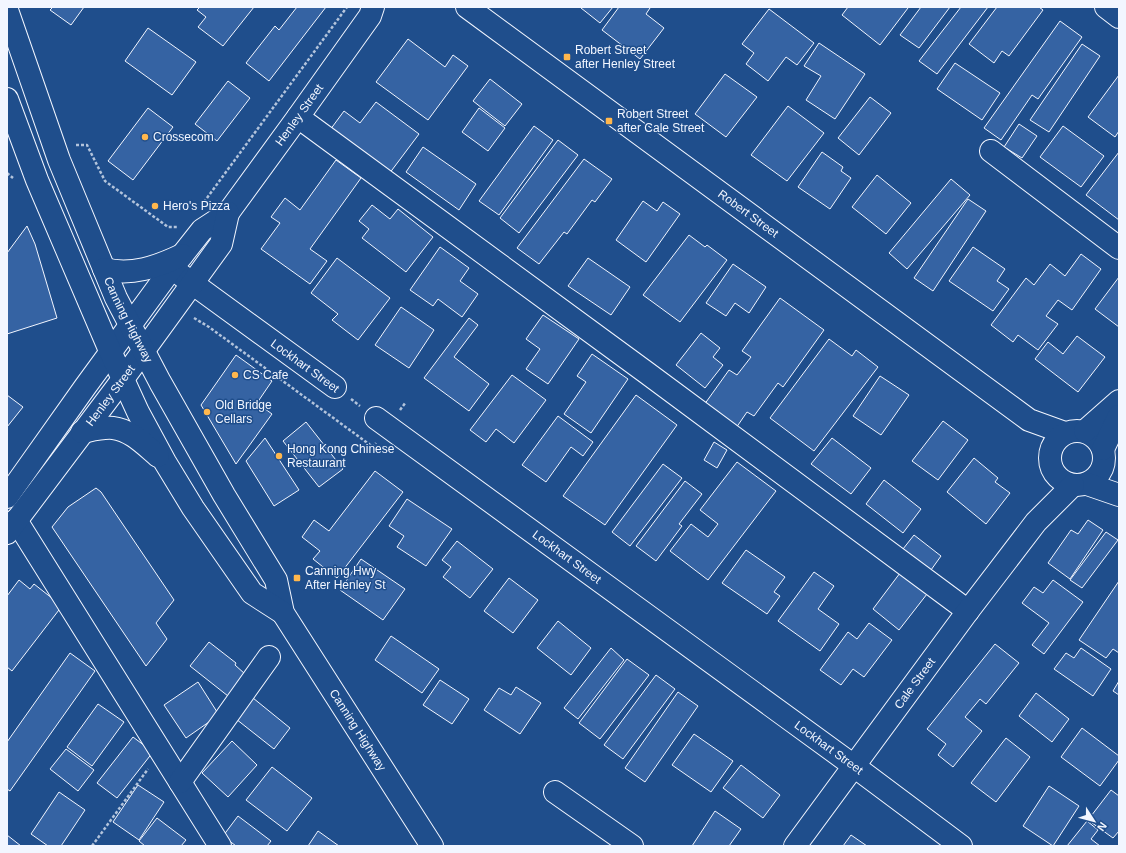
<svg xmlns="http://www.w3.org/2000/svg" width="1126" height="853" font-family="Helvetica,sans-serif">
	<rect width="100%" height="100%" fill="#1f4e8c"/>
	<g fill="#3563a3" stroke="#f2f6ff">
		<path d="M53,7h31l-13,18 -21,-15z"/>
		<path d="M200,7h54l-31,39 -25,-19 8,-10 -9,-7z"/>
		<path d="M297,7h29l-57,74 -23,-18 29,-37 4,4z"/>
		<path d="M582,7h31l-13,16 -19,-15z"/>
		<path d="M619,7h29l2,1 -4,6 18,14 -24,31 -38,-29z"/>
		<path d="M848,7h59l1,1 -28,37 -38,-30z"/>
		<path d="M921,7h29l-31,41 -19,-13z"/>
		<path d="M961,7h27l-51,67 -18,-13z"/>
		<path d="M997,7h42l4,3 -34,46 -7,-5 -8,12 -25,-19z"/>
		<path d="M769,9l45,34 -17,22 -11,-8 -18,24 -22,-17 8,-11 -12,-9z"/>
		<path d="M1060,21l22,16 -44,62 -6,-4 -31,45 -17,-12z"/>
		<path d="M148,28l48,34 -24,33 -47,-34z"/>
		<path d="M408,39l37,28 8,-12 15,11 -40,54 -52,-38z"/>
		<path d="M819,43l46,31 -30,45 -29,-19 15,-24 -17,-10z"/>
		<path d="M1082,44l18,12 -51,76 -19,-12z"/>
		<path d="M955,63l45,30 -18,27 -45,-31z"/>
		<path d="M725,74l32,23 -31,40 -31,-23z"/>
		<path d="M1119,75v56l-4,6 -27,-20z"/>
		<path d="M490,79l32,25 -17,22 -32,-25z"/>
		<path d="M228,81l22,17 -33,43 -22,-17z"/>
		<path d="M870,97l21,16 -32,42 -21,-17z"/>
		<path d="M376,102l43,32 -30,40 -59,-44 14,-19 16,12z"/>
		<path d="M788,106l36,27 -37,48 -36,-26z"/>
		<path d="M148,108l25,19 -40,53 -25,-19z"/>
		<path d="M479,108l26,20 -17,23 -26,-19z"/>
		<path d="M1019,124l18,12 -15,22 -18,-11z"/>
		<path d="M534,126l19,14 -54,75 -20,-14z"/>
		<path d="M1063,126l41,30 -23,31 -41,-30z"/>
		<path d="M558,140l20,15 -59,78 -19,-15z"/>
		<path d="M423,147l53,37 -17,26 -53,-38z"/>
		<path d="M822,152l21,15 -2,4 10,7 -21,31 -32,-22z"/>
		<path d="M1119,152v68l-33,-25z"/>
		<path d="M584,159l28,20 -17,23 -3,-2 -25,34 -3,-2 -25,32 -22,-16z"/>
		<path d="M336,160l25,18 -51,71 17,12 -17,23 -49,-35 19,-26 -9,-6 14,-19 15,12z"/>
		<path d="M877,175l34,28 -25,31 -34,-27z"/>
		<path d="M951,179l19,16 -63,74 -18,-16z"/>
		<path d="M968,199l18,12 -53,80 -19,-13z"/>
		<path d="M643,201l14,10 6,-9 17,12 -34,48 -30,-22z"/>
		<path d="M372,205l18,14 8,-10 35,28 -27,35 -44,-34 7,-9 -10,-8z"/>
		<path d="M27,226l8,18 22,74 -50,16v-81z"/>
		<path d="M689,235l16,12 2,-2 20,15 -47,62 -37,-27z"/>
		<path d="M440,247l29,21 -9,13 18,13 -16,23 -24,-18 -5,7 -23,-16z"/>
		<path d="M973,247l32,22 -8,12 12,8 -16,22 -44,-30z"/>
		<path d="M1081,254l20,15 -29,41 -14,-10 -12,16 12,8 -20,26 -20,-15 -5,7 -22,-17 35,-47 8,7 16,-21 15,12z"/>
		<path d="M337,258l53,40 -32,42 -26,-20 6,-6 -27,-21z"/>
		<path d="M588,258l42,29 -19,28 -43,-29z"/>
		<path d="M733,264l33,23 -17,26 -14,-10 -9,13 -20,-13z"/>
		<path d="M1119,277v50l-24,-18z"/>
		<path d="M780,298l44,32 -41,57 -5,-4 -24,33 -7,-4 -11,16 -32,-23 25,-35 8,5 14,-18 -9,-6z"/>
		<path d="M401,307l33,23 -25,38 -34,-23z"/>
		<path d="M543,315l36,24 -31,45 -22,-15 14,-20 -14,-10z"/>
		<path d="M469,318l9,7 -24,32 35,27 -20,27 -45,-33z"/>
		<path d="M701,333l19,15 -7,9 10,8 -18,23 -29,-23z"/>
		<path d="M1077,336l28,21 -27,35 -43,-33 13,-17 15,12z"/>
		<path d="M829,339l23,17 4,-6 22,17 -64,84 -44,-33z"/>
		<path d="M592,354l36,25 -37,54 -27,-19 22,-32 -9,-6z"/>
		<path d="M236,355l36,26 -15,22 15,11 -36,50 -35,-59z"/>
		<path d="M512,375l34,25 -32,43 -18,-14 -10,13 -16,-12z"/>
		<path d="M880,376l29,19 -28,40 -28,-19z"/>
		<path d="M7,395l16,12 -16,20z"/>
		<path d="M636,395l41,30 -72,100 -42,-29z"/>
		<path d="M558,416l35,26 -10,14 -12,-9 -25,35 -24,-17z"/>
		<path d="M943,421l25,19 -30,40 -26,-19z"/>
		<path d="M306,422l37,47 -24,18 -36,-46z"/>
		<path d="M265,438l34,52 -25,16 -28,-45z"/>
		<path d="M832,438l39,30 -20,26 -40,-30z"/>
		<path d="M714,442l13,8 -10,18 -13,-8z"/>
		<path d="M974,458l24,20 -3,4 15,11 -24,31 -39,-32z"/>
		<path d="M737,462l39,29 -68,89 -38,-29 21,-27 17,13 10,-13 -18,-14z"/>
		<path d="M663,464l19,14 -52,68 -18,-14z"/>
		<path d="M375,471l28,21 -66,86 -24,-19 7,-8 -18,-14 12,-17 15,11z"/>
		<path d="M884,480l37,29 -18,24 -37,-29z"/>
		<path d="M685,481l17,13 -23,30 3,2 -26,35 -20,-15z"/>
		<path d="M96,488l5,4 73,108 -18,23 11,16 -21,27 -94,-139 16,-20z"/>
		<path d="M407,499l45,30 -26,37 -29,-19 7,-11 -15,-10z"/>
		<path d="M1088,520l15,10 -33,49 -22,-16 23,-33 7,4z"/>
		<path d="M1106,532l12,8 -36,48 -12,-8z"/>
		<path d="M914,535l27,21 -10,14 -28,-21z"/>
		<path d="M457,541l36,28 -23,29 -27,-21 8,-10 -9,-7z"/>
		<path d="M746,550l39,27 -11,15 6,4 -13,18 -45,-31z"/>
		<path d="M361,559l44,30 -22,31 -43,-30z"/>
		<path d="M814,572l20,14 -16,23 21,15 -19,27 -42,-30z"/>
		<path d="M900,573l27,21 -28,36 -26,-21z"/>
		<path d="M509,578l29,22 -25,33 -29,-22z"/>
		<path d="M19,580l11,9 4,-5 28,22 -50,65 -5,-4v-71z"/>
		<path d="M1053,580l30,22 -39,52 -12,-9 17,-22 -27,-20 12,-16 9,6z"/>
		<path d="M1119,581v72l-6,-4 -7,9 -27,-18z"/>
		<path d="M558,621l33,27 -20,27 -34,-27z"/>
		<path d="M869,623l23,17 -28,37 -11,-8 -12,16 -21,-15 28,-38 9,7z"/>
		<path d="M391,636l48,33 -17,24 -47,-33z"/>
		<path d="M209,642l27,21 -1,2 10,9 -17,22 -38,-30z"/>
		<path d="M995,644l24,19 -33,41 -6,-5 -15,18 17,14 -29,36 -15,-12 8,-11 -19,-15z"/>
		<path d="M611,648l13,12 -46,59 -14,-11z"/>
		<path d="M1081,648l30,21 -18,27 -39,-27 12,-16 8,5z"/>
		<path d="M70,653l25,18 -85,120 -3,-2v-47z"/>
		<path d="M627,659l22,16 -49,64 -21,-16z"/>
		<path d="M656,675l19,14 -52,70 -19,-14z"/>
		<path d="M440,680l29,19 -17,25 -29,-19z"/>
		<path d="M1119,681v14l-6,-4z"/>
		<path d="M198,682l21,33 -33,23 -22,-33z"/>
		<path d="M516,687l25,16 -21,31 -36,-24 15,-22 12,7z"/>
		<path d="M678,692l20,14 -53,76 -20,-14z"/>
		<path d="M1036,693l33,26 -17,23 -33,-26z"/>
		<path d="M253,698l37,30 -16,21 -38,-30z"/>
		<path d="M98,704l26,18 -32,44 -25,-19z"/>
		<path d="M1082,728l37,28v4l-19,26 -39,-29z"/>
		<path d="M694,734l39,27 -22,31 -39,-27z"/>
		<path d="M133,737l20,15 -36,46 -20,-15z"/>
		<path d="M1006,738l24,19 -34,45 -25,-19z"/>
		<path d="M232,741l25,24 -29,32 -26,-24z"/>
		<path d="M66,749l28,21 -16,21 -28,-22z"/>
		<path d="M741,765l39,30 -17,23 -40,-30z"/>
		<path d="M272,767l40,31 -25,33 -41,-31z"/>
		<path d="M138,785l26,17 -25,38 -26,-18z"/>
		<path d="M1049,786l30,20 -26,40 -30,-20z"/>
		<path d="M1111,790l8,6v35l-6,7 -25,-18z"/>
		<path d="M59,792l26,18 -24,36h-13l-17,-12z"/>
		<path d="M715,811l26,18 -12,17h-37z"/>
		<path d="M238,816l33,25 -4,5h-31l-13,-10z"/>
		<path d="M157,818l29,22 -5,6h-36l-6,-5z"/>
		<path d="M1087,821l11,9 -7,9 9,7h-33z"/>
		<path d="M318,831l21,15h-31z"/>
		<path d="M7,835l14,11h-14z"/>
		<path d="M851,835l16,11h-24z"/>
	</g>
	<g fill="none" stroke-linecap="round" stroke-linejoin="round">
		<defs>
			<g id="minor">
				<path id="s1" d="M467,7l562,413 36,13"/>
				<path d="M1106,7l13,10"/>
				<path d="M298,117l349,256 321,238"/>
				<path d="M991,151l128,97"/>
				<path d="M181,275l154,112"/>
				<path id="s2" d="M376,418l478,348 107,80"/>
				<circle cx="1077" cy="458" r="27"/>
				<path d="M1085,431l34,-30"/>
				<path d="M1103,449l16,-33"/>
				<path d="M1087,484l32,11"/>
				<path id="s3" d="M7,497l78,-110 87,-119 30,-38 26,-17 70,-96 72,-101 3,-9"/>
				<path d="M16,520l204,326"/>
				<path id="s4" d="M7,533l116,-154 98,-135 7,-31"/>
				<path d="M180,782l89,-125"/>
				<path d="M555,792l77,54"/>
				<path id="s5" d="M795,846l173,-235 68,-89 37,-37"/>
			</g>
			<g id="highway">
				<path id="s6" d="M7,10l52,150 57,138 44,84 64,113 52,85 7,33 149,233"/>
				<path d="M7,99l30,81 74,173 27,59 27,50 28,46 59,85 31,20"/>
				<path d="M104,269c27,7 53,-2 78,-14"/>
				<path d="M82,432c10,-2 21,-5 31,-4 18,2 32,17 45,28"/>
			</g>
		</defs>
		<use href="#minor" stroke="#f2f6ff" stroke-width="24"/>
		<use href="#highway" stroke="#f2f6ff" stroke-width="24"/>
		<g stroke="#b3c4dc" stroke-width="2.5" stroke-dasharray="3 2" stroke-linecap="butt">
			<path d="M76,145h11l18,36 63,46h10"/>
			<path d="M7,173l6,5"/>
			<path d="M204,202l143,-195"/>
			<path d="M194,318l15,9 164,120 3,-4"/>
			<path d="M351,399l9,7"/>
			<path d="M400,410l6,-8"/>
			<path d="M92,846l56,-77"/>
		</g>
		<use href="#minor" stroke="#1f4e8c" stroke-width="22"/>
		<use href="#highway" stroke="#1f4e8c" stroke-width="22"/>
	</g>
	<g fill="#ffb74d" stroke="#1f4e8c" stroke-width="1.5">
		<rect x="563" y="53" width="8" height="8" rx="2"/>
		<rect x="605" y="117" width="8" height="8" rx="2"/>
		<circle cx="145" cy="137" r="4"/>
		<circle cx="155" cy="206" r="4"/>
		<circle cx="235" cy="375" r="4"/>
		<circle cx="207" cy="412" r="4"/>
		<circle cx="279" cy="456" r="4"/>
		<rect x="293" y="574" width="8" height="8" rx="2"/>
	</g>
	<g text-anchor="middle" dominant-baseline="central" stroke-width="3" stroke-linejoin="round" paint-order="stroke">
		<g font-size="12" fill="#f2f6ff" stroke="#1f4e8c" text-anchor="start">
			<text x="575" y="50">Robert Street<tspan x="575" dy="14">after Henley Street</tspan></text>
			<text x="617" y="114">Robert Street<tspan x="617" dy="14">after Cale Street</tspan></text>
			<text x="153" y="137">Crossecom</text>
			<text x="163" y="206">Hero's Pizza</text>
			<text x="243" y="375">CS Cafe</text>
			<text x="215" y="405">Old Bridge<tspan x="215" dy="14">Cellars</tspan></text>
			<text x="287" y="449">Hong Kong Chinese<tspan x="287" dy="14">Restaurant</tspan></text>
			<text x="305" y="571">Canning Hwy<tspan x="305" dy="14">After Henley St</tspan></text>
		</g>
		<g font-size="12" fill="#f2f6ff" stroke="#1f4e8c">
			<text stroke="none"><textPath href="#s3" startOffset="483">Henley Street</textPath></text>
			<text stroke="none"><textPath href="#s1" startOffset="349">Robert Street</textPath></text>
			<text stroke="none"><textPath href="#s6" startOffset="333">Canning Highway</textPath></text>
			<text transform="translate(305 366) rotate(36)">Lockhart Street</text>
			<text stroke="none"><textPath href="#s4" startOffset="172">Henley Street</textPath></text>
			<text stroke="none"><textPath href="#s2" startOffset="236">Lockhart Street</textPath></text>
			<text stroke="none"><textPath href="#s5" startOffset="202">Cale Street</textPath></text>
			<text stroke="none"><textPath href="#s6" startOffset="805">Canning Highway</textPath></text>
			<text stroke="none"><textPath href="#s2" startOffset="560">Lockhart Street</textPath></text>
		</g>
	</g>
	<rect width="1126" height="853" fill="none" stroke="#f2f6ff" stroke-width="16"/>
	<g transform="translate(1094 821) rotate(126)" stroke="#1f4e8c" stroke-width="3" paint-order="stroke">
	<path d="M0-3L7 15L0 10L-7 15Z" fill="#f2f6ff"/>
	<text y="-6" font-size="11" font-weight="bold" text-anchor="middle" fill="#f2f6ff">N</text>
	</g>
</svg>
